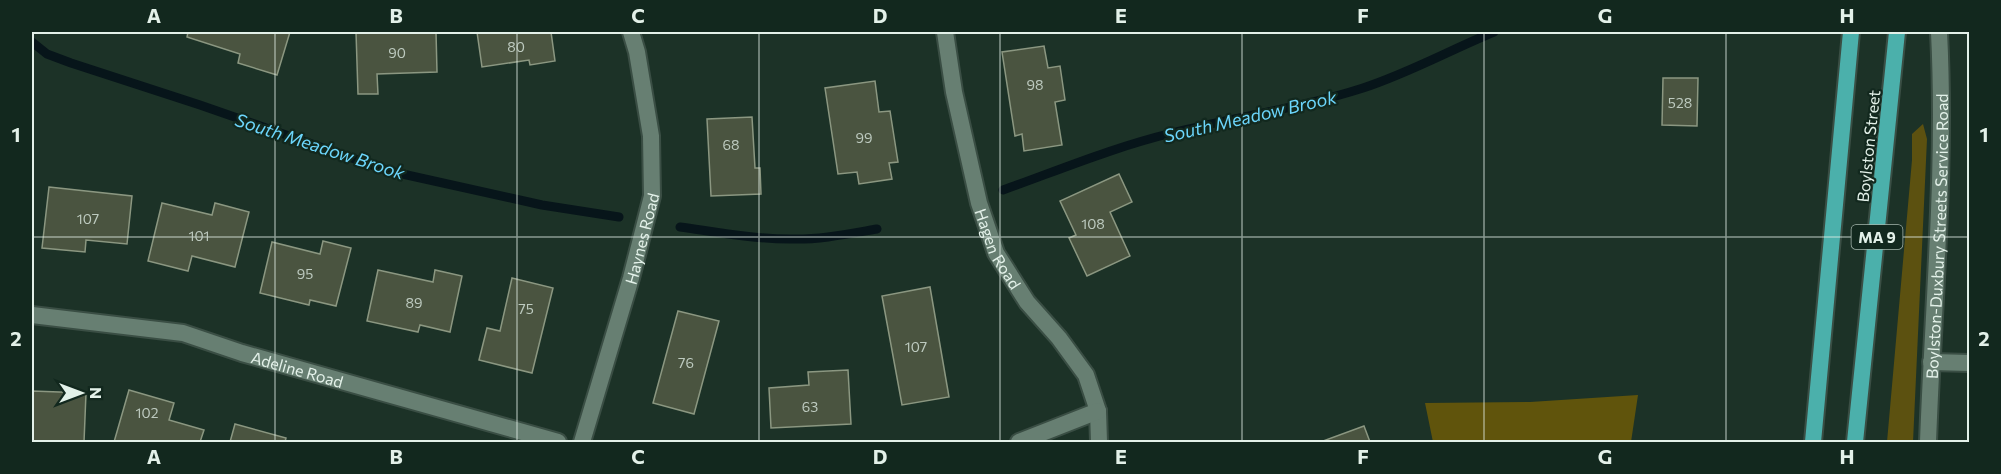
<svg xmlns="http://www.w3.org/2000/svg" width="2001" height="474" font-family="Commissioner,sans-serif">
	<rect width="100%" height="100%" fill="#1c3227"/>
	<path fill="#5c5110" d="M1923,124l4,15 -14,303h-26l25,-282v-26z"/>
	<path fill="#60540c" d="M1638,395l-7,47h-198l-8,-39 105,-1z"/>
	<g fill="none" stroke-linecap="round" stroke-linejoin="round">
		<g stroke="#07151a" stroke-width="9">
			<path d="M32,42l15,12 24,9 129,42 189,66 153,34 77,12"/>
			<path d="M1003,190c56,-20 111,-43 169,-57 64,-16 129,-25 191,-45 46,-15 87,-38 131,-56"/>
			<path d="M680,227c36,5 73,12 110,12 29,1 58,-5 87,-10"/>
		</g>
	</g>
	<g fill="#4a5440" stroke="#8b9781" stroke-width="1.5">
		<path d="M188,32h102l-13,43 -39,-12 2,-9 -53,-17z"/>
		<path d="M356,32h80l1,40 -60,2 1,20h-20z"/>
		<path d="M477,32h74l4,29 -25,4 -1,-5 -47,7z"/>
		<path d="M1044,46l4,22 12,-2 5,34 -10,2 7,43 -38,6 -2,-17 -7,2 -13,-84z"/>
		<path d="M1663,78h35l-1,48 -35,-1z"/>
		<path d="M875,81l4,31 11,-1 8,51 -9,1 3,16 -33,5 -2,-12 -19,2 -13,-86z"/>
		<path d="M752,117l3,51h5l1,26 -50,2 -4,-77z"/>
		<path d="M1119,174l13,28 -22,10 20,44 -43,20 -18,-38 7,-3 -16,-34z"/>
		<path d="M49,187l83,9 -5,48 -41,-4 -1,12 -43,-4z"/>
		<path d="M162,203l50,12 3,-12 34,9 -14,55 -43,-11 -4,15 -40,-10z"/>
		<path d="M323,241l28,7 -15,58 -26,-6 -1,5 -49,-12 12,-51 48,12z"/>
		<path d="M378,270l55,12 2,-12 27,6 -12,56 -30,-7 -2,7 -51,-11z"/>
		<path d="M512,278l41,10 -21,85 -53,-13 8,-32 13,3z"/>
		<path d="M930,287l19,110 -47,8 -20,-109z"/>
		<path d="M678,311l41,10 -25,93 -41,-11z"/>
		<path d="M848,370l3,54 -80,4 -2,-40 40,-3 -1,-13z"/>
		<path d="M129,390l45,13 -5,17 35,10 -4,12h-86z"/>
		<path d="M32,391l54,2 -2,49h-52z"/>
		<path d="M235,424l51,14 -1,4h-55z"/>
		<path d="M1364,426l6,16h-46l-1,-1z"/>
	</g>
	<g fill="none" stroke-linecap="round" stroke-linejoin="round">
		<defs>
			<g id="minor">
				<path id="s1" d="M945,32l9,60 25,111 17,50 31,49 32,36 27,37 12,36 1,31"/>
				<path id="s2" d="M32,315l151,18 59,20 316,89"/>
				<path d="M1931,362l39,1"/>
				<path id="s3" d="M582,442l49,-164 21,-82 -1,-60 -14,-84 -6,-20"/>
				<path d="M1019,442l79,-31"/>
				<path id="s4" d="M1928,442c5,-137 18,-273 11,-410"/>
			</g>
			<g id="trunk">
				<path d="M1813,442l38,-410"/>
				<path d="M1855,442l42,-410"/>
			</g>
		</defs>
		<use href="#minor" stroke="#3a4e44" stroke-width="20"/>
		<use href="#trunk" stroke="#3a4e44" stroke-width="20"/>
		<use href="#minor" stroke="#677f72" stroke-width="16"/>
		<use href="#trunk" stroke="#4bb0ab" stroke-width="16"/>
	</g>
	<path fill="none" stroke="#e3f1e9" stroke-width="1.5" stroke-opacity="0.55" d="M275,32v410M517,32v410M759,32v410M1000,32v410M1242,32v410M1484,32v410M1726,32v410M32,237h1938"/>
	<g text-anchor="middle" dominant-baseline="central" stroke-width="4.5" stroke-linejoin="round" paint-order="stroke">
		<g font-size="14" fill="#bdcabf">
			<text x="516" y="46">80</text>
			<text x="397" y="52">90</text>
			<text x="1035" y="84">98</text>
			<text x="1680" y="102">528</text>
			<text x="864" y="137">99</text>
			<text x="731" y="144">68</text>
			<text x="88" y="218">107</text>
			<text x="1093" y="223">108</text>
			<text x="199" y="235">101</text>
			<text x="305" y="273">95</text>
			<text x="414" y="302">89</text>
			<text x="526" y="308">75</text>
			<text x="916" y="346">107</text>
			<text x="686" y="362">76</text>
			<text x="810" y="406">63</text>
			<text x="147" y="412">102</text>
		</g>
		<rect fill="#12281e" stroke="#a4b5ac" stroke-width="1.5" x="1851.5" y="225" width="51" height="24" rx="4.5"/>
		<g font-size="15" font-weight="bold" fill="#e3f1e9">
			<text x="1877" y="237">MA 9</text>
		</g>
		<g font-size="16" fill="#e3f1e9" stroke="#12281e">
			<text transform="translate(1868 146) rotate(-84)">Boylston Street</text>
			<text stroke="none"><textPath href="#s4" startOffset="206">Boylston-Duxbury Streets Service Road</textPath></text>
			<text stroke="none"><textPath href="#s3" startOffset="212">Haynes Road</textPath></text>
			<text stroke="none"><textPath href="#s1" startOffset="224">Hagen Road</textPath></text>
			<text stroke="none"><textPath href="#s2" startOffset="272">Adeline Road</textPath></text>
		</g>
		<g font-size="18" font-style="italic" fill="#6cd6fc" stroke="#12281e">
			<text transform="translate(1250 116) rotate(-13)">South Meadow Brook</text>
			<text transform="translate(320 146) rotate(18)">South Meadow Brook</text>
		</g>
	</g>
	<rect width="2001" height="474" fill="none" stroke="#12281e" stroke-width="66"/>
	<g transform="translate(81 393) rotate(90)" stroke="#12281e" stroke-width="4.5" paint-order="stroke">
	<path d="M0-4.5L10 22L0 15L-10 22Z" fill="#e3f1e9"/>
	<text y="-9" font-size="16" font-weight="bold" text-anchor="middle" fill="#e3f1e9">N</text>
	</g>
	<rect x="33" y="33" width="1935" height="408" fill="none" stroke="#e3f1e9" stroke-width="2"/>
	<g font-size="20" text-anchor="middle" font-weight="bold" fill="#e3f1e9">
		<text x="154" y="23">A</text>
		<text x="396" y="23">B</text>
		<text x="638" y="23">C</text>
		<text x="880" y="23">D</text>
		<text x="1121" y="23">E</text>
		<text x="1363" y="23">F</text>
		<text x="1605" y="23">G</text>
		<text x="1847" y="23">H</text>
		<text x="16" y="142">1</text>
		<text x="1984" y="142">1</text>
		<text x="16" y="346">2</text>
		<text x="1984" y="346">2</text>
		<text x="154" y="464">A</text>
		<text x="396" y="464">B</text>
		<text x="638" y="464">C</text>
		<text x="880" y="464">D</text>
		<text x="1121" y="464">E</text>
		<text x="1363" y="464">F</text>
		<text x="1605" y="464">G</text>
		<text x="1847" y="464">H</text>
	</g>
</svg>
